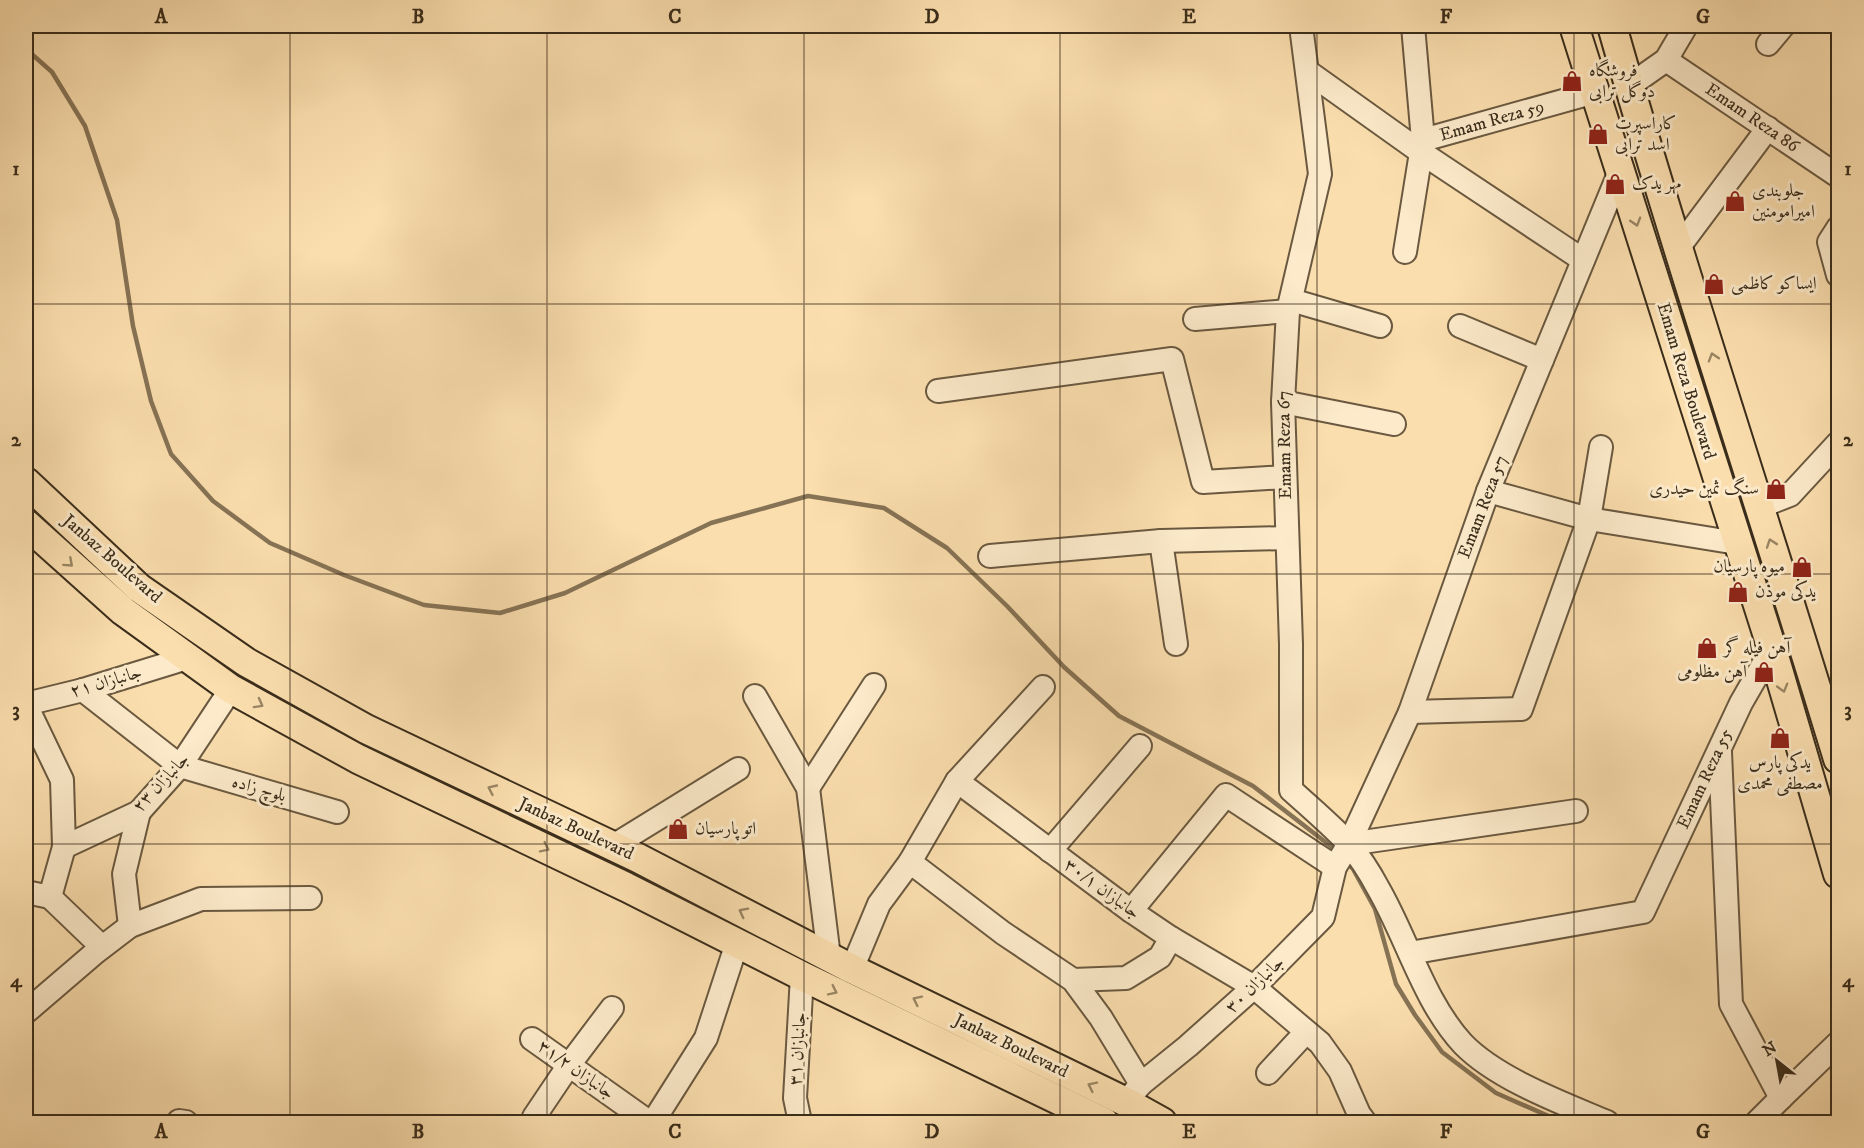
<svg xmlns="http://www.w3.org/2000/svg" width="1864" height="1148" font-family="'IM FELL DW Pica',Amiri,serif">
	<rect width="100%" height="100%" fill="#fbdeae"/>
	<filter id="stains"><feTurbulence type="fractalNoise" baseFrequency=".00333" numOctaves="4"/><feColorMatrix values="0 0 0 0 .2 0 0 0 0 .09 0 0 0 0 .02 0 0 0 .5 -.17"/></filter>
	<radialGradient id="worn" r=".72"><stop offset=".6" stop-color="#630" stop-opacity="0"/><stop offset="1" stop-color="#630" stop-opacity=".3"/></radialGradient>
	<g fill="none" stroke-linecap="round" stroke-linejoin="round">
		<g stroke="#867355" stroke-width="4.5">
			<path d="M26,49l26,23 33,54 32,94 16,106 18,75 20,53 42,47 57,42 74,32 80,30 76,8 65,-20 146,-70 97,-27 76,12 63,40 60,58 57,61 55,49 134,70 84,65"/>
			<path d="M1346,862l7,7 22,40 21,75 19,31 27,37 54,41 66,29"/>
		</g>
		<defs>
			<g id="minor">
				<path d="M1301,26l19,148 -32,137 -5,91 8,242v146c19,17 39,34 57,53 11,13 22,30 30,45 29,50 46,114 85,156 34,35 99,59 144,78"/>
				<path d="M1768,44l15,-18"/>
				<path d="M1666,60l172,116"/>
				<path d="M1307,71l115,82 161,107"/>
				<path d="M1629,86l37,-26 20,-34"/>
				<path d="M1423,140l172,-48"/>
				<path d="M1838,228l-9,14 9,33"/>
				<path d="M1679,247l89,-119"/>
				<path d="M1405,252l18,-112 -10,-114"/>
				<path d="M1291,300l89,26"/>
				<path d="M1195,319l93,-8"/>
				<path d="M1460,326l82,34"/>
				<path d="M938,391l234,-32 31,123 82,-5"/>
				<path d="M1283,402l111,22"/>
				<path d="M1488,491l101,28 148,24"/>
				<path d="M1759,507l31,-12 48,-52"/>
				<path d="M1161,541l15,103"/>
				<path d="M990,556l171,-15 126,-3"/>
				<path d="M83,690l97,76 157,46"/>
				<path d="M755,696l53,92 21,169"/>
				<path d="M26,704l57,-14 104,-32"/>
				<path d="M26,705l36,75 2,67 -14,50"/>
				<path d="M1410,712l111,-3 68,-190 12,-72"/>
				<path d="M1720,752l11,252 50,94"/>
				<path d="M957,781l174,130 40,27 83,49 66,56 20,28 19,43 6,8"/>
				<path d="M808,788l66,-103"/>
				<path d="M1349,844l227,-33"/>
				<path d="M613,846l125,-77"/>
				<path d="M64,847l75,-35 41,-46 51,-77"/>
				<path d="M1050,851l90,-105"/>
				<path d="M910,862l93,71 70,47 28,38 40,66"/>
				<path d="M26,892l24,5"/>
				<path d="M50,897l52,50"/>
				<path d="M1131,911l95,-116 109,72"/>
				<path d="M130,926l-6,-52 15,-62"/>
				<path d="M1410,953l233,-41 98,-209 31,-54"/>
				<path d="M852,969l27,-65 31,-42 47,-81 86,-94"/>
				<path d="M1073,980l53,-2 34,-21 11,-19"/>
				<path d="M26,1012l70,-60 34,-26 71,-27 109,-1"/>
				<path d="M532,1039l117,83"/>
				<path d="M1268,1073l38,-41"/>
				<path d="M1126,1102l15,-18 47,-38 66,-59 69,-70 12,-50 14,-23 61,-132 78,-221 132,-320"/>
				<path d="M534,1117l35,-52 43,-57"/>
				<path d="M179,1121l7,1"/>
				<path d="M653,1122l53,-84 31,-95"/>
				<path d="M800,1122l-5,-24 7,-122"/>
				<path d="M1757,1122l24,-24 57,-55"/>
			</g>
			<g id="major">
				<path d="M1574,26l198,623 66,225"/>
				<path d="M1612,26c70,246 152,489 226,733"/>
				<path d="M26,482l113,106 107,74 120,67 272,129 214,111 274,133 36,20"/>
				<path d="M26,524l97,87 108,78 127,70 268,128 176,89 302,146"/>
			</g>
		</defs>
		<use href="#minor" stroke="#6a5940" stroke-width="26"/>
		<use href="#major" stroke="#3a2d1b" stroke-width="32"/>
		<use href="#minor" stroke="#fceaca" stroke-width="22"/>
		<use href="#major" stroke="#fbdeae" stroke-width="28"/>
	</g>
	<defs><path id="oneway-chevron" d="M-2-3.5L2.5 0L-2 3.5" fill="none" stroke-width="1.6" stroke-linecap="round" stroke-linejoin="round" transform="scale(1.5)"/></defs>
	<g stroke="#9a8664">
		<use href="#oneway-chevron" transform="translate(1636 222) rotate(73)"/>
		<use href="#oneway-chevron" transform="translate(1713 357) rotate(-107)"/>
		<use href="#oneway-chevron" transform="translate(1771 543) rotate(-109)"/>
		<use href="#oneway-chevron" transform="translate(69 563) rotate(42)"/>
		<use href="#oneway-chevron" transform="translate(1783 688) rotate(74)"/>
		<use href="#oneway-chevron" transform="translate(259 704) rotate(29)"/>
		<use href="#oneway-chevron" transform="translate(492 789) rotate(-155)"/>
		<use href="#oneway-chevron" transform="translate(545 848) rotate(26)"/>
		<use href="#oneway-chevron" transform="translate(743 912) rotate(-153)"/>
		<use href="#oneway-chevron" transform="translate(833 991) rotate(26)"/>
		<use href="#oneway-chevron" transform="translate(917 1000) rotate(-154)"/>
		<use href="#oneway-chevron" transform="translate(1092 1086) rotate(-154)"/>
	</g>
	<path fill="none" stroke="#3a2d1b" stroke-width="1.5" stroke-opacity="0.55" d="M290,26v1096M547,26v1096M804,26v1096M1060,26v1096M1317,26v1096M1574,26v1096M26,304h1812M26,574h1812M26,844h1812"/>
	<defs>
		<symbol id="shop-bare" viewBox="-9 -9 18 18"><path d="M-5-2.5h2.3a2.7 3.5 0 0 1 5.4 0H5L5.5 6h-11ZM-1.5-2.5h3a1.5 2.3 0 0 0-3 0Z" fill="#8f2418" stroke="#fceaca" stroke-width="2.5" paint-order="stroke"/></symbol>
	</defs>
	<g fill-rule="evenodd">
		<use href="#shop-bare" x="1557" y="66" width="30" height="30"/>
		<use href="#shop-bare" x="1583" y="119" width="30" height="30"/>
		<use href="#shop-bare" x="1600" y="169" width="30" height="30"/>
		<use href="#shop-bare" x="1720" y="186" width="30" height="30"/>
		<use href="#shop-bare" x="1699" y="269" width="30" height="30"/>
		<use href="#shop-bare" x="1761" y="474" width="30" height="30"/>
		<use href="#shop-bare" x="1787" y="552" width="30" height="30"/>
		<use href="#shop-bare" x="1723" y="577" width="30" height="30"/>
		<use href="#shop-bare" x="1692" y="633" width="30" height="30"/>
		<use href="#shop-bare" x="1749" y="657" width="30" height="30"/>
		<use href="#shop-bare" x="1765" y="723" width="30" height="30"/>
		<use href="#shop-bare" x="663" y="814" width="30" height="30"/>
	</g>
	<g text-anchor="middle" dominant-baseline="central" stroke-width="6" stroke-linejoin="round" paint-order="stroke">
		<g font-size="18" fill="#3a2d1b" stroke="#fceaca" text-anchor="start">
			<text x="1589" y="71">فروشگاه<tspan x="1589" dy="21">دوگل ترابی</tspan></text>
			<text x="1615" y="124">کاراسپرت<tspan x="1615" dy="21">اسد ترابی</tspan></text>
			<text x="1632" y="184">مهر یدک</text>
			<text x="1752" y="191">جلوبندی<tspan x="1752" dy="21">امیرامومنین</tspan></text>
			<text x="1731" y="284">ایساکو کاظمی</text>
			<text x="1759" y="489" text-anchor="end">سنگ ثمین حیدری</text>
			<text x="1785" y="567" text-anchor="end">میوه پارسیان</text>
			<text x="1755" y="592">یدکی موذن</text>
			<text x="1724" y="648">آهن فیله گر</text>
			<text x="1747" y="672" text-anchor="end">آهن مظلومی</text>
			<text x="1780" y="763" text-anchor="middle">یدکی پارس<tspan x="1780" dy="21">مصطفی محمدی</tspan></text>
			<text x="695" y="829">اتو پارسیان</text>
		</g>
		<g font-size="18" fill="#3a2d1b" stroke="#fceaca">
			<text transform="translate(1752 118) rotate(34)">Emam Reza 86</text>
			<text transform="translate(1492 121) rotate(-16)">Emam Reza 59</text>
			<text transform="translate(1686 381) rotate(73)">Emam Reza Boulevard</text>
			<text transform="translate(1285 445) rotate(-91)">Emam Reza 67</text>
			<text transform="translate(1483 507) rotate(-69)">Emam Reza 57</text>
			<text transform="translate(112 559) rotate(41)">Janbaz Boulevard</text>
			<text transform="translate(106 682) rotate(-16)">جانبازان ۲۱</text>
			<text transform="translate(1705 779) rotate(-65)">Emam Reza 55</text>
			<text transform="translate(161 783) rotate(-47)">جانبازان ۲۳</text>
			<text transform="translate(259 789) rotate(16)">بلوچ زاده</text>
			<text transform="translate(576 829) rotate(25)">Janbaz Boulevard</text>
			<text transform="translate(1102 889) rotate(36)">جانبازان ۳۰/۱</text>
			<text transform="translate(1255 985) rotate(-44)">جانبازان ۳۰</text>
			<text transform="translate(1011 1046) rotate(26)">Janbaz Boulevard</text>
			<text transform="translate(798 1049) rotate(-86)">جانبازان ۳۱</text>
			<text transform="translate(576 1070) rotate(35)">جانبازان ۳۱/۲</text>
		</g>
	</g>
	<rect width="1864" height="1148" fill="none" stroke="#fbdeae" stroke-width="66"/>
	<g transform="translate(1777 1061) rotate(329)" stroke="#fceaca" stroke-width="4.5" paint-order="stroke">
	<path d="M0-4.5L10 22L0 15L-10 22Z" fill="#3a2d1b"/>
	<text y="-9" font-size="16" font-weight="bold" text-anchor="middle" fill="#3a2d1b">N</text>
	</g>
	<rect x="33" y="33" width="1798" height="1082" fill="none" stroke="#3a2d1b" stroke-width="2"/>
	<g font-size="20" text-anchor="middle" font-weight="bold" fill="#3a2d1b">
		<text x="161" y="23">A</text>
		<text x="418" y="23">B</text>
		<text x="675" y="23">C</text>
		<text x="932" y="23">D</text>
		<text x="1189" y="23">E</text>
		<text x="1446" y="23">F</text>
		<text x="1703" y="23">G</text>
		<text x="16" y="175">1</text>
		<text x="1848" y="175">1</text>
		<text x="16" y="446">2</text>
		<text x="1848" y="446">2</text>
		<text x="16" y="716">3</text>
		<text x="1848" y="716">3</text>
		<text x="16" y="987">4</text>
		<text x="1848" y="987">4</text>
		<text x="161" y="1138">A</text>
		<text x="418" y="1138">B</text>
		<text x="675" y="1138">C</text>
		<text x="932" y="1138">D</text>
		<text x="1189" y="1138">E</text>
		<text x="1446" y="1138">F</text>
		<text x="1703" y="1138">G</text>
	</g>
	<rect width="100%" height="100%" filter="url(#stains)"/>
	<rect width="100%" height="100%" fill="url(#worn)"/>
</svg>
